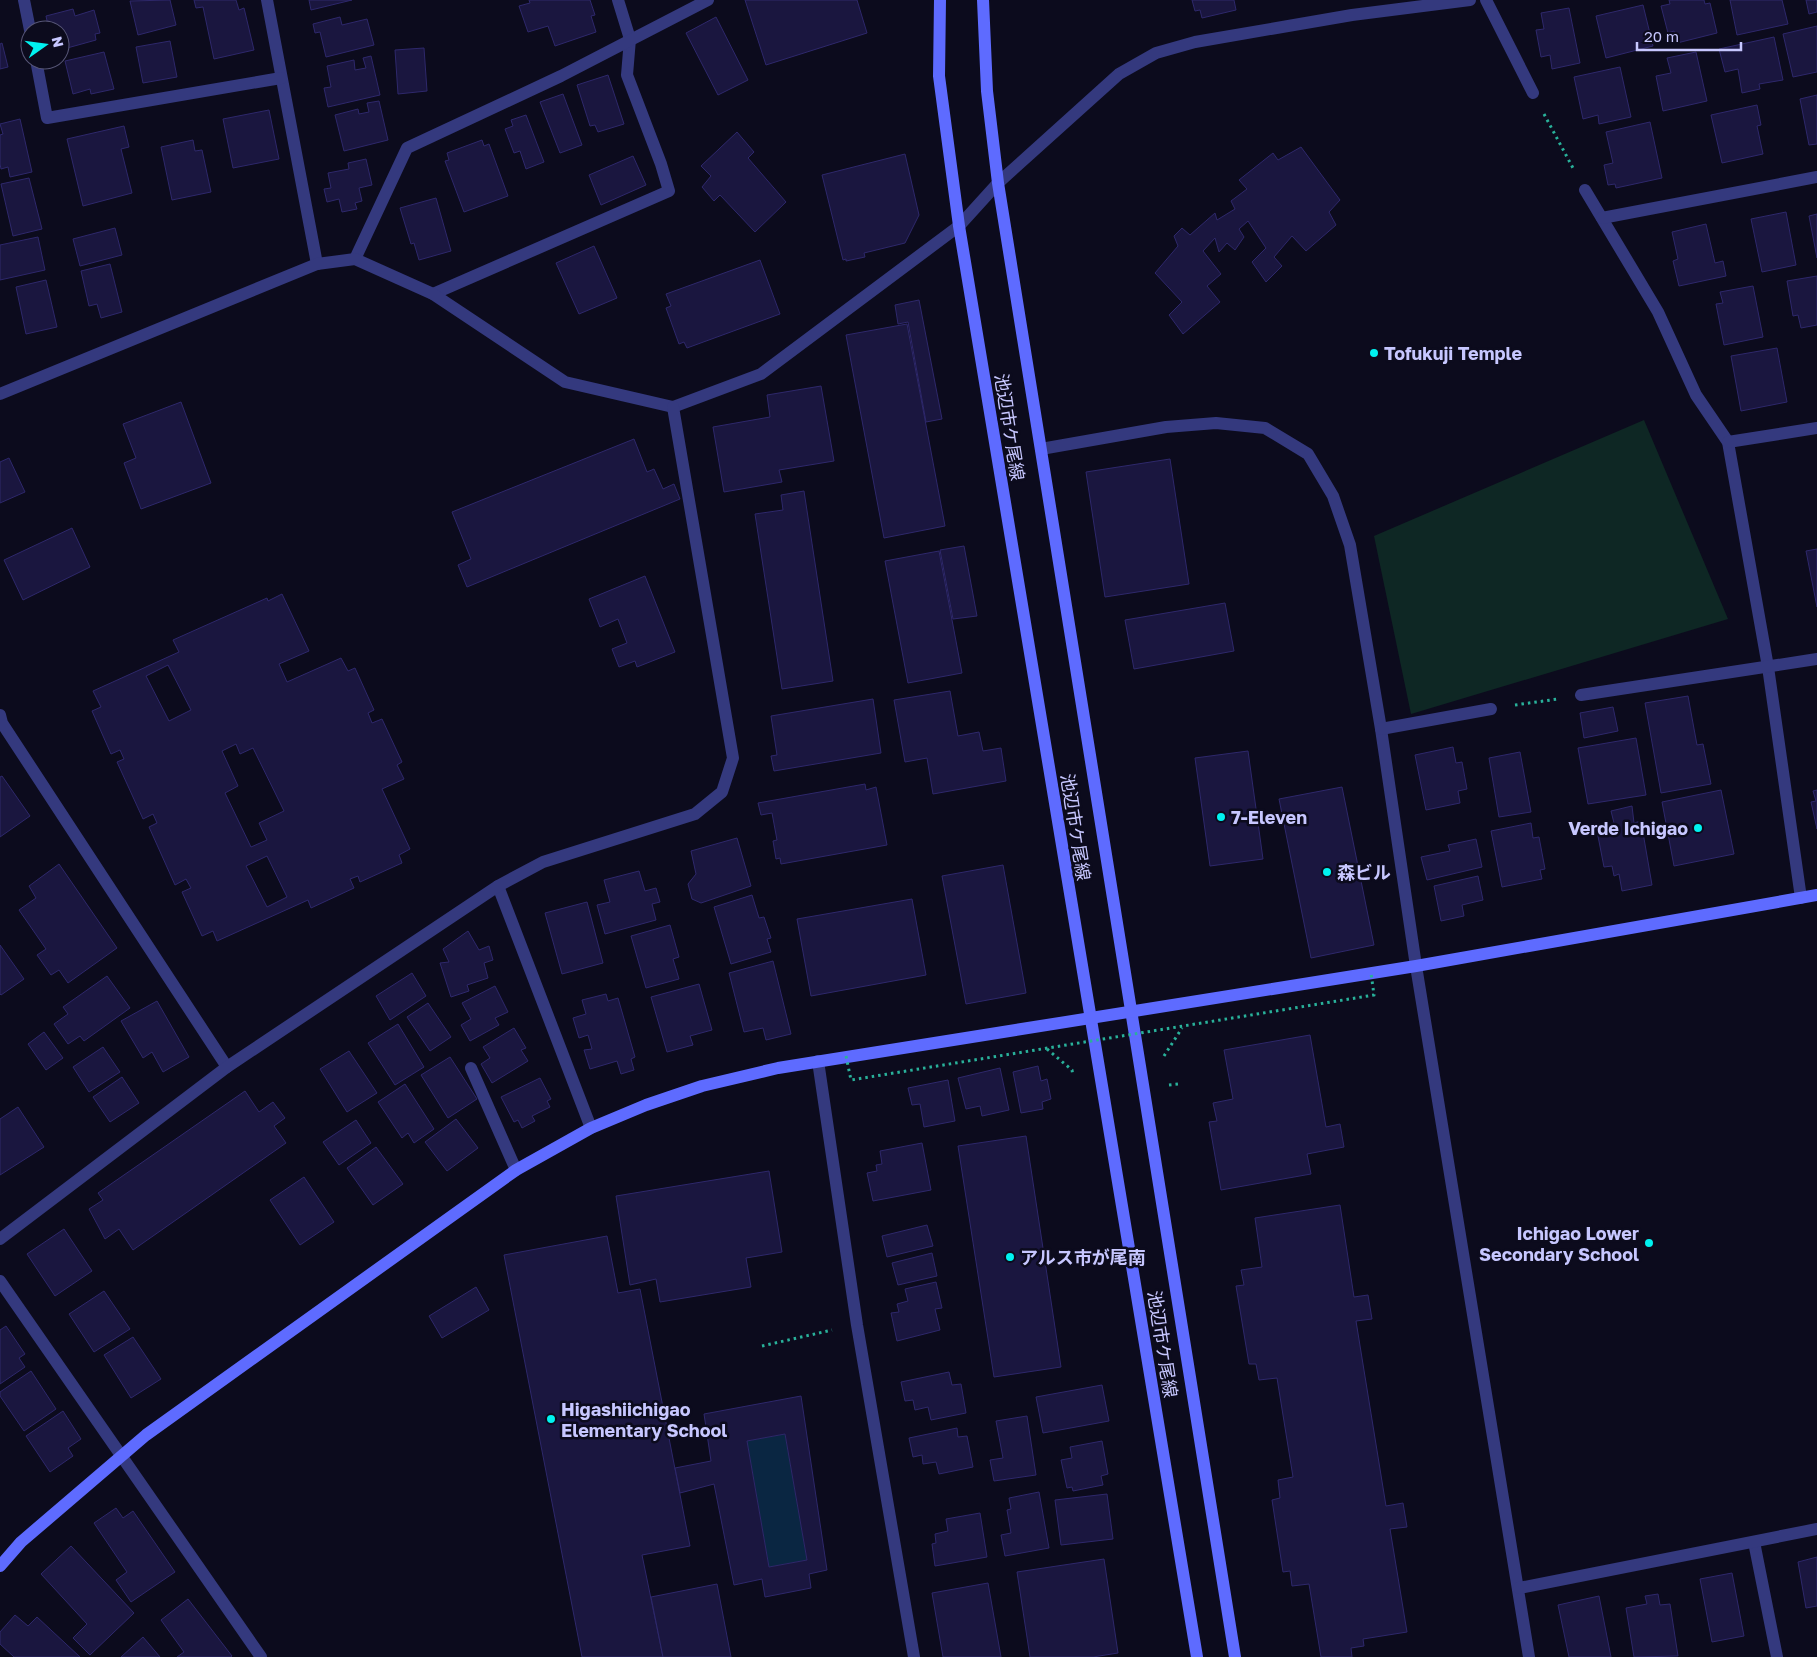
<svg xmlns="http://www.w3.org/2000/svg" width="1817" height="1657" font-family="'Golos Text','Noto Sans JP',sans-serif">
	<rect width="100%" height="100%" fill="#0c0b1d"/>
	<path fill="#0e2724" d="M1644,420l84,199 -317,95 -37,-178z"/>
	<path fill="#0a2642" d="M785,1434l22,126 -38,7 -22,-126z"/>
	<g fill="#1a163f" stroke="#2e286b" fill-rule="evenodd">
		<path d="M170,0l6,25 -38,10 -8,-34z"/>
		<path d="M194,0h42l3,10 5,-2 10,42 -40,9 -11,-52 -7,1z"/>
		<path d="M309,0h43l-41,10z"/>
		<path d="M529,0h61l5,15 -4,1 5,16 -41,14 -7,-20 -20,6 -9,-26 11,-3z"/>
		<path d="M745,0h112l10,33 -101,32z"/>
		<path d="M1192,0h42l2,10 -34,8 -2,-8 -5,1z"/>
		<path d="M1669,0h35l1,4 5,-1 7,30 -40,10 -3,-12 -6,2 -7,-27 9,-2z"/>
		<path d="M1730,0h52l6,24 -51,11z"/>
		<path d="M1806,0h11v12l-8,2z"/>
		<path d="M1643,5l10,41 -47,12 -10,-42z"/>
		<path d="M1569,8l11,55 -28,6 -2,-14 -9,2 -5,-27 8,-1 -3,-16z"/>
		<path d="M73,9l2,7 19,-6 6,23 -5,1 1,6 -36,10v-20h-11l-3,-14z"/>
		<path d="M340,17l2,8 25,-6 7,26 -48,12 -6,-25 -5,1 -2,-9z"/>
		<path d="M716,17l32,63 -30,15 -32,-62z"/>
		<path d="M1817,26v46l-24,5 -10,-43z"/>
		<path d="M1774,37l9,43 -24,4 1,5 -18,4 -4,-24 -13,3 -6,-23z"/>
		<path d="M170,41l7,36 -34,6 -7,-36z"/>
		<path d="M2,43l6,24 -8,2v-25z"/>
		<path d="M424,48l3,43 -29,3 -3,-44z"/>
		<path d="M104,52l10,37 -23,5 -1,-5 -17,5 -8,-33z"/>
		<path d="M1696,52l11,49 -44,10 -7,-35 15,-3 -4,-15z"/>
		<path d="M371,56l9,39 -52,12 -4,-19 7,-1 -4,-21 27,-6 1,10 11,-2 -3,-10z"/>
		<path d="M1620,67l11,50 -32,7 -1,-9 -15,4 -9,-42z"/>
		<path d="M608,75l16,49 -26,8 -3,-7 -5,1 -13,-41z"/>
		<path d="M563,94l19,51 -22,8 -20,-51z"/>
		<path d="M1817,95v49l-8,1 -9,-46z"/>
		<path d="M379,101l9,39 -44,11 -9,-36 23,-6 1,5 10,-2 -2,-9z"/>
		<path d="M1757,105l4,20 -4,1 6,28 -41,9 -11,-48z"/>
		<path d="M269,110l10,49 -46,9 -10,-49z"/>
		<path d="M526,115l18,47 -18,7 -6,-18 -6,2 -9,-24 8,-3 -2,-6z"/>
		<path d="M20,119l12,53 -22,5 -2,-10 -7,2 -1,-5v-29l3,-1 -3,-10z"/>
		<path d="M1650,122l12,56 -46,10 -1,-4 -7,1 -4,-20 9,-2 -7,-31z"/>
		<path d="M124,126l5,21 -8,2 11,44 -49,13 -16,-67z"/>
		<path d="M737,132l17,20 -6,6 38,44 -31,30 -35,-37 -6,6 -12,-14 9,-11 -10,-10z"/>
		<path d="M193,140l2,11 7,-1 9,42 -39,8 -11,-53z"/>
		<path d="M482,140l2,6 5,-2 19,52 -44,16 -19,-51 4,-1 -2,-7z"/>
		<path d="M1301,147l39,53 -11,12 7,13 -30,26 -14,-15 -18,21 8,9 -16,16 -14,-20 14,-14 -18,-27 -9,8 5,8 -9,13 -8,-7 -8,9 -4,-14 -12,13 18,23 -14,12 13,16 -37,32 -14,-19 13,-13 -27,-29 23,-27 -4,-10 8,-8 8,7 25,-22 2,7 18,-11 -4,-8 16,-12 -8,-9 34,-27 5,7z"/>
		<path d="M905,154l14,61 -14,28 -41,10 1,4 -19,4v-2l-3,1 -21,-85z"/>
		<path d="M633,156l13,29 -45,20 -12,-30z"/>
		<path d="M366,159l6,26 -13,3 3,13 -7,2 2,6 -15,3 -3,-13 -12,3 -3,-13 7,-1 -3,-15 21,-4 -1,-6z"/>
		<path d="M29,178l13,51 -29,7 -12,-52z"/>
		<path d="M436,198l15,53 -32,9 -5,-17 -3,1 -11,-36z"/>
		<path d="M1786,212l10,53 -34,7 -11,-53z"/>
		<path d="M1817,214v44l-8,-42z"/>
		<path d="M1706,224l9,39 8,-2 3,15 -47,10 -6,-25 5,-2 -6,-27z"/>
		<path d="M115,228l7,27 -42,11 -7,-27z"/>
		<path d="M38,237l7,33 -45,10v-35z"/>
		<path d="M594,246l23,52 -38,16 -23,-51z"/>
		<path d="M760,260l20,54 -93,34 -3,-6 -5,2 -13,-36 5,-2 -5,-12z"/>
		<path d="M110,264l12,48 -21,6 -4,-14 -8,2 -8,-35z"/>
		<path d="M1817,276v49l-16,3 -3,-13 -5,1 -6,-35z"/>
		<path d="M46,280l11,47 -31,7 -10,-47z"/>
		<path d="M1753,286l10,51 -39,8 -8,-41 7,-1 -3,-11z"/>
		<path d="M919,300l23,119 -16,3 -18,-100 -10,2 -3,-19z"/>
		<path d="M907,324l38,202 -61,12 -38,-203z"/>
		<path d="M1777,348l10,54 -46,9 -10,-55z"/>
		<path d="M821,386l13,75 -55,9 3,12 -58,10 -11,-65 57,-10 -3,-22z"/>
		<path d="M181,402l30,81 -70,26 -17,-46 12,-5 -13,-34z"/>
		<path d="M634,439l13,33 7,-3 9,20 11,-5 6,15 -213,88 -9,-22 13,-6 -19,-47z"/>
		<path d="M9,458l16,34 -25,11v-41z"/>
		<path d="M1170,459l19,125 -84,13 -19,-125z"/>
		<path d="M804,491l29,190 -51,8 -27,-175 28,-4 -2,-15z"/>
		<path d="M72,528l18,39 -67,33 -19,-40z"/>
		<path d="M964,546l13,70 -24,3 -13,-69z"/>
		<path d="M1817,549v58l-11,-56z"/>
		<path d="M939,551l23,122 -54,10 -23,-122z"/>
		<path d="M645,576l30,76 -38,15 -2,-6 -16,6 -7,-18 15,-6 -9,-24 -18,8 -11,-28z"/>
		<path d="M282,594l27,57 -30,13 8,18 54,-24 7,13 7,-3 19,42 -6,3 4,10 10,-4 20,43 -5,3 7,14 -22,10 28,60 -11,6 3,8 -42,19 -2,-6 -8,3 4,9 -43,20 -3,-8 -91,41 -4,-10 -11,5 -20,-44 9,-4 -5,-9 -11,6 -26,-58 8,-4 -4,-9 -10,5 -26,-57 7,-3 -4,-9 -9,4 -19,-43 9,-4 -8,-16 86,-39 -6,-12 94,-42 1,3zM168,665l23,45 -22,11 -23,-45zM236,744l4,10 13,-6 31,63 -25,12 8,17 -16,7 -26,-54 13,-7 -16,-35zM267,856l20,41 -20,10 -21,-41z"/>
		<path d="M1225,603l9,48 -100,18 -9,-49z"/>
		<path d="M950,691l8,45 21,-4 4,19 18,-3 5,33 -73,13 -6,-36 -22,4 -11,-62z"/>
		<path d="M1688,696l9,49 6,-1 8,40 -50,9 -16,-90z"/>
		<path d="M873,699l8,54 -107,18 -3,-15 6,-1 -6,-39z"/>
		<path d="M1613,707l5,24 -34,7 -4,-25z"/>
		<path d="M1636,738l10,57 -58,9 -10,-56z"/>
		<path d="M1453,747l3,16 6,-1 5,27 -9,2 2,12 -34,7 -11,-55z"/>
		<path d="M1248,751l15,108 -53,7 -15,-108z"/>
		<path d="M1520,752l11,60 -32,5 -10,-59z"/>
		<path d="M2,776l28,40 -30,21v-60z"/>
		<path d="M865,784l1,6 10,-3 11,58 -106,19 -1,-6 -4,1 -3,-18 4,-1 -5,-27 -11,2 -3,-12z"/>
		<path d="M1342,787l32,158 -63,13 -32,-159z"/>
		<path d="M1721,790l13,64 -60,12 -12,-64z"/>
		<path d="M1817,790v39l-6,-27 5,-1 -3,-10z"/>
		<path d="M1632,806l2,17 7,-2 11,64 -30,6 -3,-17 -5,2 -2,-10 -8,1 -8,-41 18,-3 -3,-12z"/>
		<path d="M1531,823l2,15 6,-1 6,32 -5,1 2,9 -40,8 -11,-56z"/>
		<path d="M737,838l14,48 -50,17 -9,-4 -4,-15 8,-10 -5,-23z"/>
		<path d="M1476,839l6,28 -55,13 -6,-23 29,-6 -2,-6z"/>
		<path d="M59,864l58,84 -49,35 -9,-13 -8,5 -14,-20 9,-6 -27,-39 17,-12 -7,-12z"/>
		<path d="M1003,865l23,128 -60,11 -24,-128z"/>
		<path d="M639,871l6,20 11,-3 4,14 -8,2 4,16 -51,14 -8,-29 13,-3 -6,-22z"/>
		<path d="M1478,876l5,24 -21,5 2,11 -23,5 -7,-35z"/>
		<path d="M752,895l7,23 5,-1 7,21 -4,1 4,13 -40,12 -17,-57z"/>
		<path d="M912,899l14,76 -115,21 -14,-77z"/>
		<path d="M587,902l16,61 -41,11 -17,-61z"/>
		<path d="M670,925l9,32 -6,2 6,20 -33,9 -15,-52z"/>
		<path d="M468,931l11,19 10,-4 4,14 -9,3 4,15 -21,7 2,6 -18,6 -11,-34 9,-1 -6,-13z"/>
		<path d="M0,945l24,34 -23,16 -1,-1z"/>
		<path d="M773,961l18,73 -25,6 -3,-12 -19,4 -15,-59z"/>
		<path d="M412,973l14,23 -36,24 -14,-24z"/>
		<path d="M107,976l23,32 -46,33 -4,-5 -12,8 -14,-20 14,-10 -5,-7z"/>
		<path d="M699,984l13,46 -22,6 3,9 -26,7 -16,-55z"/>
		<path d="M495,986l13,26 -13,6 4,7 -29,16 -9,-16 10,-6 -9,-16z"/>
		<path d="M606,994l2,7 10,-3 17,59 -4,2 3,11 -13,4 -4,-13 -27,8 -6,-19 8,-1 -4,-14 -9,3 -6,-20 13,-4 -4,-14z"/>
		<path d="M157,1001l32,56 -26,15 -11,-20 -9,6 -22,-37z"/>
		<path d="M428,1003l23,34 -21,14 -23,-34z"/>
		<path d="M398,1024l26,43 -29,18 -27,-42z"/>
		<path d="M514,1028l12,20 -5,2 7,11 -36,22 -11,-19 9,-6 -7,-11z"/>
		<path d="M44,1032l19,26 -17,12 -18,-26z"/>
		<path d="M1310,1035l16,92 14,-3 4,23 -37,7 4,20 -90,16 -12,-68 8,-1 -4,-18 20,-4 -9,-49z"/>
		<path d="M103,1047l17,25 -31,20 -16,-25z"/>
		<path d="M349,1051l28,42 -30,19 -27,-43z"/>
		<path d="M450,1057l27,42 -29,19 -27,-43z"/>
		<path d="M1038,1066l3,15 6,-2 4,20 -9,3 1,7 -22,4 -8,-41z"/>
		<path d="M1000,1068l9,42 -27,6 -2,-10 -14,3 -8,-31z"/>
		<path d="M122,1077l17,26 -29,19 -17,-25z"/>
		<path d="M540,1078l11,21 -4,2 3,6 -18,9 3,5 -13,7 -4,-8 -4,2 -13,-25z"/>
		<path d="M948,1080l7,41 -31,6 -4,-23 -8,1 -4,-17z"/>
		<path d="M405,1084l29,45 -20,14 -6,-10 -6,5 -24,-36z"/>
		<path d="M245,1091l14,21 14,-10 12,16 -11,8 12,17 -153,107 -14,-21 -14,10 -16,-30 14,-9 -5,-7z"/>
		<path d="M18,1107l26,40 -44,28v-56z"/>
		<path d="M456,1119l22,29 -31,23 -22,-29z"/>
		<path d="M356,1120l15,23 -32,22 -16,-23z"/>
		<path d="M1026,1136l35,231 -67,10 -36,-231z"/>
		<path d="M922,1143l9,47 -58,11 -6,-28 10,-2 -1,-6 6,-1 -2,-13z"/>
		<path d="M376,1147l27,37 -30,21 -26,-37z"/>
		<path d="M769,1171l13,81 -36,6 5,29 -91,15 -4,-23 -26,6 -14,-89z"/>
		<path d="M304,1177l30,45 -34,23 -30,-45z"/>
		<path d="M1340,1205l14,92 14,-2 4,24 -16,2 30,185 17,-3 4,24 -17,2 17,103 -44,7 1,7 -13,2 1,9h-31l-12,-73 -17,2 -2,-15 -7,1 -11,-72 8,-2 -2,-18 15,-3 -16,-99 -18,2 -3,-16h-7l-13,-78 8,-1 -3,-15 21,-3 -7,-49z"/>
		<path d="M927,1225l6,21 -46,11 -5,-21z"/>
		<path d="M64,1229l28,42 -37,25 -28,-42z"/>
		<path d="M607,1236l11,57 22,-4 50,257 -48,9 21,102h-81l-78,-402z"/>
		<path d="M932,1253l5,23 -39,9 -6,-22z"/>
		<path d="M936,1282l6,26 -7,1 5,21 -43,11 -6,-28 8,-1 -2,-8 11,-3 -3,-12z"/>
		<path d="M476,1287l13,23 -47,28 -13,-22z"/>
		<path d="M104,1291l26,38 -36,23 -25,-38z"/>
		<path d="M6,1326l19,28 -6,4 6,9 -25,17v-54z"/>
		<path d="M133,1337l28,42 -30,19 -27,-43z"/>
		<path d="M31,1371l25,38 -32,22 -24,-35v-4z"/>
		<path d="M949,1372l3,13 9,-1 5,29 -35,7 -3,-13 -13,3 -2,-10 -8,1 -4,-19z"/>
		<path d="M1102,1385l7,36 -66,12 -7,-36z"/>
		<path d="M801,1396l26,174 -18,4 2,14 -46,9 -3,-18 -28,6 -20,-101 -34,9 -5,-25 36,-7 -7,-47zM785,1434l22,126 -38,7 -22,-126z"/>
		<path d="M63,1411l18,28 -13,9 5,8 -23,16 -24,-36z"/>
		<path d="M1027,1416l9,59 -42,6 -4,-21 13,-2 -7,-37z"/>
		<path d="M957,1428l1,9 9,-1 6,31 -34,7 -3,-12 -13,2 -1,-9 -9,2 -4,-19z"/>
		<path d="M1102,1441l6,33 -7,2 2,9 -30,6 -1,-4 -5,1 -6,-28 11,-2 -2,-11z"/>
		<path d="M1039,1492l10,56 -44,8 -4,-21 10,-2 -4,-23 4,-1 -2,-11z"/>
		<path d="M1107,1494l6,45 -52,6 -6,-45z"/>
		<path d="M116,1508l7,10 10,-7 42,61 -44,30 -15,-22 11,-8 -33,-49z"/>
		<path d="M980,1513l7,44 -52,9 -3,-22 4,-1 -1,-9 13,-3 -2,-12z"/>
		<path d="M71,1546l63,67 -44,42 -17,-17 14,-14 -46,-50z"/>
		<path d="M1817,1557v49l-11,2 -8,-46z"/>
		<path d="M1104,1559l14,94 -25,4h-63l-13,-85z"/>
		<path d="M1732,1573l12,63 -32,6 -12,-63z"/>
		<path d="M988,1583l13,74h-58l-11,-64z"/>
		<path d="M717,1584l14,73h-68l-12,-60z"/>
		<path d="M1658,1594l2,11 10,-1 8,52 -44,1 -8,-49 21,-4 -2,-8z"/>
		<path d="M1599,1596l12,61h-42l-11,-52z"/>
		<path d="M188,1599l44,57 -1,1h-54l7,-5 -23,-32z"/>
		<path d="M15,1615l13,11 9,-9 43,40h-66l-14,-13v-12z"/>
		<path d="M143,1637l17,20h-39z"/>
	</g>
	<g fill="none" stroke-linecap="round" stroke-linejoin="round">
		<g stroke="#29b19a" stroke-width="3" stroke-dasharray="2.5 4" stroke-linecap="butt">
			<path d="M1544,114l30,56"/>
			<path d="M1515,705l43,-6"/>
			<path d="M1047,1049l25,21 1,6"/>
			<path d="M1164,1056l18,-28"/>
			<path d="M1169,1085l9,-1"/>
			<path d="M762,1346l70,-16"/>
		</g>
		<g stroke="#34397e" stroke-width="12">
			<path d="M433,294l236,-103 -8,-27 -34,-89 3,-36"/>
			<path d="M471,1068l45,102"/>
		</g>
		<g stroke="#34397e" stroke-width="12">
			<path d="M24,0l6,30"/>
			<path d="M267,0l50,264"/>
			<path d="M618,0l12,39"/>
			<path d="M1486,0l47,93"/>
			<path d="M36,60l11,58 234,-40"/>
			<path d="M1585,190l73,122 38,83 32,47 40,225 33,231"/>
			<path d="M1602,218l215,-41"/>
			<path d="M355,259l52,-111 154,-72 147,-76"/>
			<path d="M0,394l317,-130 38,-5 78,35 132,88 108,25 88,-33 198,-148 39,-43 121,-109 37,-21 39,-11 157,-27 118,-15"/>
			<path d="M1728,442l89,-14"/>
			<path d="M1041,449l125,-22 50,-4 49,5 43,26 25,42 17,49 31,184 35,237 113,691"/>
			<path d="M1581,695l236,-36"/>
			<path d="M0,715l2,8 225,344"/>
			<path d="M1381,729l110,-20"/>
			<path d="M498,886l93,242"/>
			<path d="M818,1061l39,264 57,332"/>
			<path d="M0,1239l227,-172 271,-181 45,-24 152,-48 27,-22 11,-34 -60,-351"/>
			<path d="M0,1281l261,376"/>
			<path d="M1754,1542l23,115"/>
			<path d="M1519,1588l298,-59"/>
		</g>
		<g stroke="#5e6bff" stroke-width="12">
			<path d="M940,0l-1,76 20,150 238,1431"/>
			<path d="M983,0l4,91 11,92 237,1474"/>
			<path d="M0,1566l21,-24 125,-107 370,-265 75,-42 55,-23 56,-19 76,-18 638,-102 401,-71"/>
		</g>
		<path stroke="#29b19a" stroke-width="3" stroke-dasharray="2.5 4" stroke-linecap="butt" d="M846,1056l5,24 523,-85 -3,-22"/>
	</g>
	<g fill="#00f2f0" stroke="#0c0b1d" stroke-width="2">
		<circle cx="1374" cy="353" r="5"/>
		<circle cx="1221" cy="817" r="5"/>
		<circle cx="1698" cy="828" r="5"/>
		<circle cx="1327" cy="872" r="5"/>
		<circle cx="1649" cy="1243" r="5"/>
		<circle cx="1010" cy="1257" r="5"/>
		<circle cx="551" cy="1419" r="5"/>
	</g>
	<g text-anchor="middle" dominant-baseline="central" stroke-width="5" stroke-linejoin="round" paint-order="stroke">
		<g font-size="18" font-weight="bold" fill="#c7c7ff" stroke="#0c0b1d" text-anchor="start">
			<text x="1384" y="353">Tofukuji Temple</text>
			<text x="1231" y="817">7-Eleven</text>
			<text x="1688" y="828" text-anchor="end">Verde Ichigao</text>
			<text x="1337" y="872">森ビル</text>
			<text x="1639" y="1233" text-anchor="end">Ichigao Lower<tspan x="1639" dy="21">Secondary School</tspan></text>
			<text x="1020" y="1257">アルス市が尾南</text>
			<text x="561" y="1409">Higashiichigao<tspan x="561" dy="21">Elementary School</tspan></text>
		</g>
		<g font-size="18" fill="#c7c7ff" stroke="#0c0b1d">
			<text transform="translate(1010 427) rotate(81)">池辺市ケ尾線</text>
			<text transform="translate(1076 827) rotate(81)">池辺市ケ尾線</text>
			<text transform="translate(1163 1344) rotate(81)">池辺市ケ尾線</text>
		</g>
	</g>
	<g transform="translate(45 45) rotate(76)"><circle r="24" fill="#0c0b1d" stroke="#575677"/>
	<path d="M0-4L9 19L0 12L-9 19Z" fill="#00f2f0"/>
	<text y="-8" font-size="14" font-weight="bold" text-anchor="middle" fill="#c7c7ff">N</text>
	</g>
	<path d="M1637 42v8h104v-8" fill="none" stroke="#c7c7ff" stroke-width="2.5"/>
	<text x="1644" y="42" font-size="15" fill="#c7c7ff" stroke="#0c0b1d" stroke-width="4" paint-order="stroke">20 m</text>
</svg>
